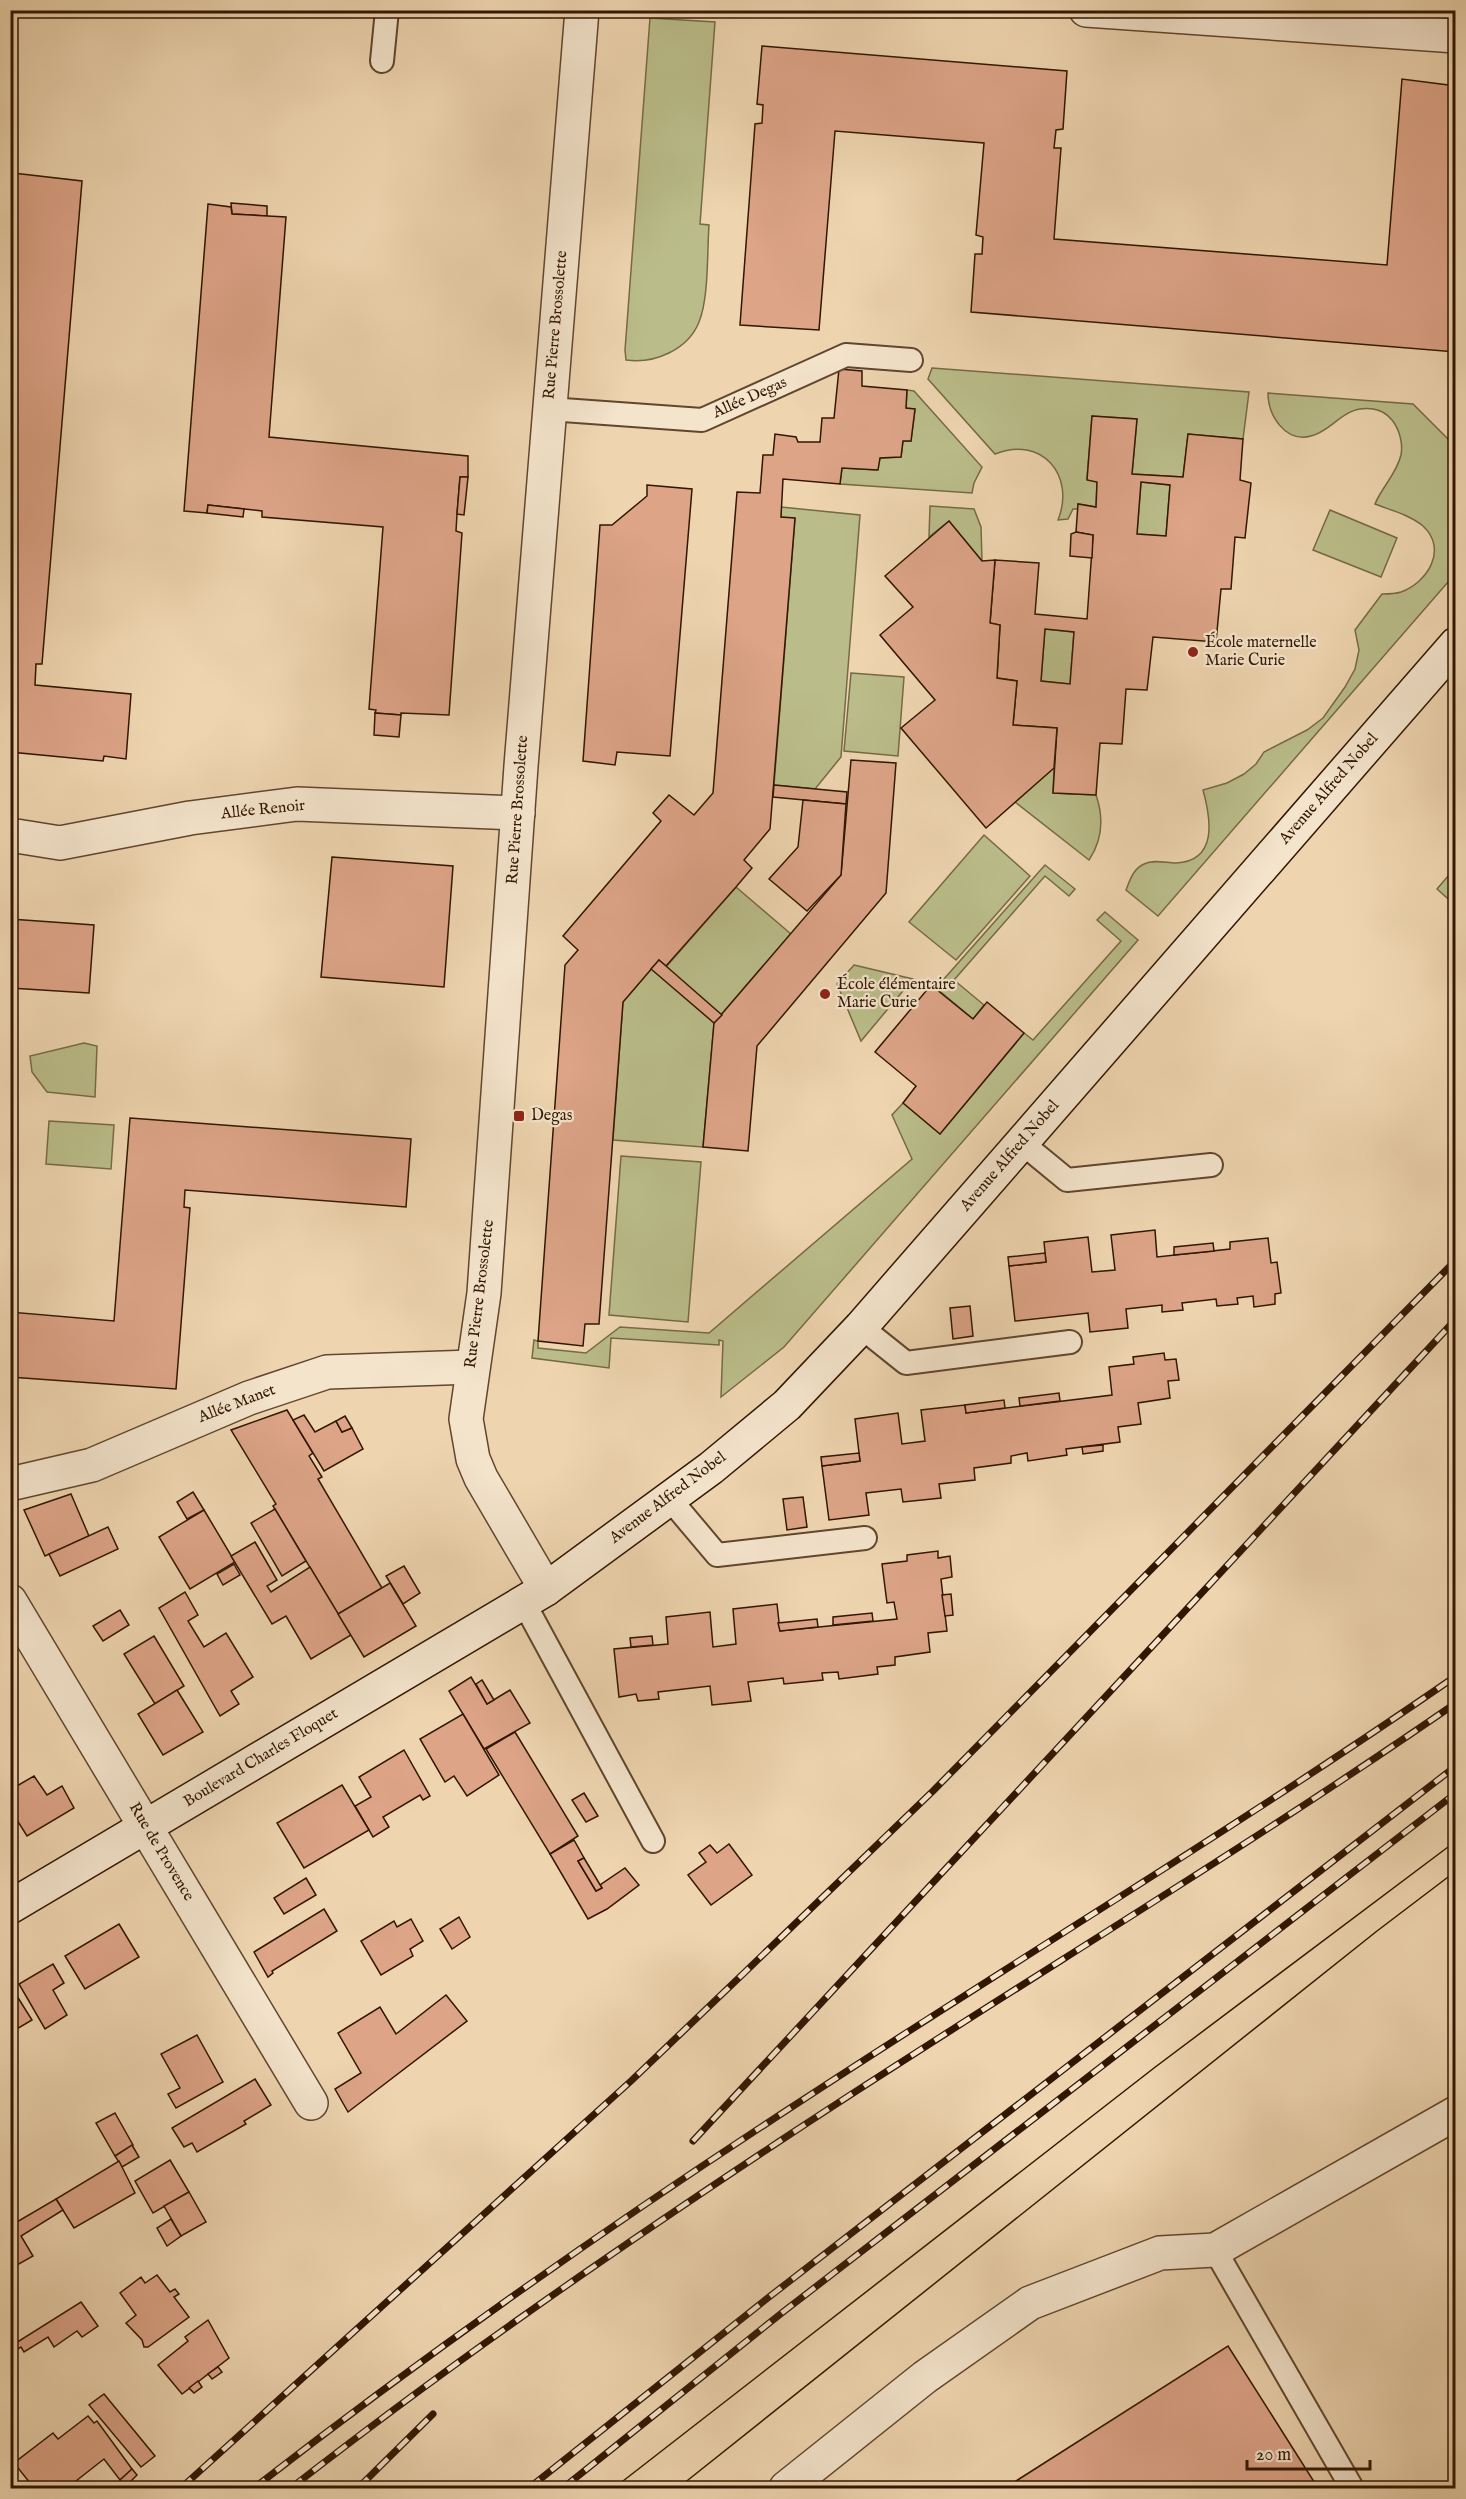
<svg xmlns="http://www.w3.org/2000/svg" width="1466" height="2499" font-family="'IM FELL English',serif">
	<rect width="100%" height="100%" fill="#eed5b0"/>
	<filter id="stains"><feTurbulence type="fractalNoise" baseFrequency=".00333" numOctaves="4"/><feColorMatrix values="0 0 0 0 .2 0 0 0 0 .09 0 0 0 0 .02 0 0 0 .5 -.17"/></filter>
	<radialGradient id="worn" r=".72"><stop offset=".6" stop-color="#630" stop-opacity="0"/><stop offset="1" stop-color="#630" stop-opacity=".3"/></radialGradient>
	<g fill="#babd8a" stroke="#766a45" stroke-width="1.5">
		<path d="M650,18l65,4 -15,202 9,1c-2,26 0,73 -10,97 -11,28 -45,42 -73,38l-1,-10z"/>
		<path d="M932,368l317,24 -6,47 -55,-5 -5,43 -51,-3 5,-55 -45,-3 -5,63 10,3 -1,25 -18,-3v5h-5l-5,10 -10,1c18,-45 -17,-85 -63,-66l-67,-75z"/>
		<path d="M907,390l7,1 68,76 -8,16 -2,10 -132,-9 2,-16 35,2 3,-12 21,-1 2,-16h8l4,-31 -9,-2z"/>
		<path d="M1268,393l145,11 42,42v128l-297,342 -32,-26c4,-10 7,-21 18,-26 10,-5 22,-1 32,-1 42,-2 35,-44 27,-73l24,-7 17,-9 12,-10 8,-12 43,-22 16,-12 22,-31 10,-18 4,-19 -4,-20 27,-36c7,0 13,0 19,-2 27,-10 47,-43 22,-66 -13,-11 -33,-16 -48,-22 7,-17 22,-31 26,-49 2,-11 -1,-25 -9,-35 -5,-6 -11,-10 -19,-11 -31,-4 -38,21 -62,27 -26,7 -43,-21 -43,-43z"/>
		<path d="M1141,482l29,3 -4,51 -29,-2z"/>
		<path d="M930,506l44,3 7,18 1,34 -33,-40 -20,16z"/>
		<path d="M781,507l79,8 -19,242 -26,32 -41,-4 21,-266 -14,-2z"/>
		<path d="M1330,510l67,28 -16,39 -68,-27z"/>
		<path d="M1045,629l29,3 -4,52 -29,-3z"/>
		<path d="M851,673l53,4 -6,79 -54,-5z"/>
		<path d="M1054,768l-1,25 43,2c8,23 7,44 -7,65l-74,-58z"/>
		<path d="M984,835l46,41 -74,84 -47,-38z"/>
		<path d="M1045,865l30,24 -6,7 -24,-20 -91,104 30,25 -11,14 -37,-31z"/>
		<path d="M1455,868v37l-18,-16z"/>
		<path d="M736,887l55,47 -77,89 -11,124 -90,-7 10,-138 36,-42 8,6z"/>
		<path d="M1105,912l33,28 -354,407 -63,50 2,-56 -4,-1v5l-108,-7 -2,30 -77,-10 2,-18 4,1v7l48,5 34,-26 89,6 203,-174 -20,-44 11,-12 37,31 84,-101 9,7 88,-99 -24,-21z"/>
		<path d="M854,965l59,14 -52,62 -24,-57z"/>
		<path d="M84,1043l13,3 -2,51 -48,-5 -15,-20 -2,-16z"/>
		<path d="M49,1121l65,4 -3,44 -65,-5z"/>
		<path d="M621,1156l80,6 -13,160 -79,-7z"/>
	</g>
	<g fill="#dda488" stroke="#311600" stroke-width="1.5" fill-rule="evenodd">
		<path d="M762,46l305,25 -4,58 -7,1 -2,18h7l-7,91 333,26 15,-186 54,7v266l-485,-40 4,-58h7l1,-17 -7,-2 8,-92 -149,-12 -16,199 -79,-5 15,-201 7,-1 1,-18 -6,-1z"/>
		<path d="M13,173l69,8 -40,483h-6l-1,21 96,9 -5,65 -22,-3 -1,5 -93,-9v-544z"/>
		<path d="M231,203l36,3v10l-35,-2z"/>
		<path d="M208,204l23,3 1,7 54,3 -17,220 199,19v21h-8l-3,37 -1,17 6,2 -13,182 -48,-2v2l-26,-2 1,-3 -7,-1 14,-182 -121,-10v-6l-54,-6 -1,8 -23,-2z"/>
		<path d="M839,369l23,2v15l45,4 -1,18 9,1 -4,32h-8l-2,16 -21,1 -2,12 -36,-2 -2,16 -57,-5 -2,38 14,1 -25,311 -26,31 8,8 -16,19 -70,79 -7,-6 -36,42 -24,322h-14l-2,22 -45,-5 27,-376 13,-15 -15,-14 98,-115 -8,-8 16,-18 25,20 19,-22 24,-301 23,1 3,-38h10l2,-21 21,3 2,5h22l2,-24h12z"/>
		<path d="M1092,416l45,3 -5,55 51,3 5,-43 55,5 -3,41 11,3 -6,55 -10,-1 -4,52h-10l-5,53 -63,-5 -6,53 -21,-1 -4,55 -22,-1 -4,52 -43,-2 4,-65 -44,-3 4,-44 -20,-3 3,-53 -10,-2 5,-63 44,3 -4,51 52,5 6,-84 -17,-3 2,-28 18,3 1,-25 -10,-2zM1141,482l29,3 -4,51 -29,-2zM1045,629l29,3 -4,52 -29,-3z"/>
		<path d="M460,477h8l-4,38 -7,-1z"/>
		<path d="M647,485l45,4 -22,267 -53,-4 -2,13 -32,-4 17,-236h12l35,-29z"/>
		<path d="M208,505l36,4 -1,8 -36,-4z"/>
		<path d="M949,521l33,40 13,-1 -5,63 10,2 -3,53 20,3 -4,44 44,3 -3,40 -68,60 -85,-100 34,-28 -55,-65 33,-28 -28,-31z"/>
		<path d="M1076,532l17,3 -1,23 -22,-2 1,-22z"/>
		<path d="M375,713l26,2 -2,22 -25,-2z"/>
		<path d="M851,760l45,3 -10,130 -129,153 -9,105 -45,-4 11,-124 127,-148z"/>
		<path d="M774,785l73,7 -1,12 -73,-7z"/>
		<path d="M803,800l43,4 -5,71 -34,36 -38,-32 29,-32z"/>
		<path d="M332,857l121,9 -9,121 -123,-10z"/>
		<path d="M10,919l84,6 -5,68 -79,-5z"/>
		<path d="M659,960l7,6 56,49 -8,8 -63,-54z"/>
		<path d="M931,985l42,34 14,-17 37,31 -84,101 -37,-31 13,-17 -41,-34z"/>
		<path d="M130,1118l281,21 -5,68 -221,-17 -1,17 6,1 -14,181 -166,-12v-65l104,9z"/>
		<path d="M1155,1230l2,27 73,-8v-7l38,-4 3,25 6,-1 4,31 -6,1v10l-21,3 -1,-11 -16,2 1,6 -21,2 -1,-7 -34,4 1,7 -21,2v-7l-36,4 2,19 -38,4 -2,-19 -73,8 -6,-55 37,-4 -2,-20 44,-5 4,35 23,-2 -4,-35z"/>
		<path d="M1213,1243l1,8 -40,4v-8z"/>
		<path d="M1045,1253l1,9 -37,4 -1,-9z"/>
		<path d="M970,1306l3,30 -20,3 -3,-31z"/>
		<path d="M1164,1353l1,7 11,-1 3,21 -11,1 2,17 -32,5 3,21 -23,3 2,15 -54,7 1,6 -39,6 -1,-8 -16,3v7l-37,5 1,12 -36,4 2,14 -38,4 -2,-13 -35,4 3,22 -40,5 -7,-54 38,-5 -5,-42 43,-6 4,31 23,-3 -4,-31 44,-5 1,8 146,-18 -3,-28 25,-3 -1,-7z"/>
		<path d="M1059,1393l1,8 -40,5 -1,-8z"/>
		<path d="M1004,1400l1,8 -39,5 -1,-8z"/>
		<path d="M287,1410l26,43 -4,3 13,21 -4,2 64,109 -44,26 -65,-108 3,-2 -45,-74z"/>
		<path d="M304,1415l11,17 21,-11 6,11 10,-4 11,21 -39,22 -31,-51z"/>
		<path d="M345,1416l7,12 -10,4 -6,-11z"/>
		<path d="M1103,1445v6l-20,3 -1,-7z"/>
		<path d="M859,1453l1,8 -38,5 -1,-9z"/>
		<path d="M193,1492l11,18 -17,9 -10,-17z"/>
		<path d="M71,1494l18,42 -44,20 -21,-46z"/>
		<path d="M803,1497l4,30 -20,3 -4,-31z"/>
		<path d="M275,1509l31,52 -24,15 -31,-53z"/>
		<path d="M204,1510l31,52 -45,27 -31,-52z"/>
		<path d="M108,1527l10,22 -58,27 -11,-22z"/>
		<path d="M255,1542l22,38 -10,6 4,6 39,-25 41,68 -40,24 -25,-43 -14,8 -41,-68z"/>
		<path d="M938,1551v7l12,-2 2,21 -11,2 6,52 -19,2 2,19 -35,5v8l-18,2 1,7 -39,5 -1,-7 -16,1 1,7 -39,4 -1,-6 -35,4 3,19 -39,4 -2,-19 -52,6 1,7 -21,2 -2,-7 -17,3 -5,-48 54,-5 -2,-27 44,-5 3,35 23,-3 -3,-35 44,-5 3,27 117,-12 -3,-17 -7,1 -5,-39 25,-3v-6z"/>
		<path d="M234,1564l6,11 -17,10 -6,-11z"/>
		<path d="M404,1566l16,27 -17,11 -17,-28z"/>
		<path d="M390,1583l26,43 -52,31 -26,-43z"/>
		<path d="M185,1592l13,23 -10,6 16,26 22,-14 27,44 -22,14 8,13 -19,12 -61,-108z"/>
		<path d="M951,1594l2,21 -8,1 -3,-21z"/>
		<path d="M120,1610l9,15 -26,16 -10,-15z"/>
		<path d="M872,1613l1,8 -40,4v-8z"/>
		<path d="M817,1619l1,8 -38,4 -2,-8z"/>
		<path d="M154,1636l30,50 -29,18 -31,-50z"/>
		<path d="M652,1636l1,9 -22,2 -1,-9z"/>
		<path d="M471,1677l16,27 23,-14 20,33 -46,26 -35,-58z"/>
		<path d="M482,1680l12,20 -7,4 -11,-20z"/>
		<path d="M177,1690l26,42 -40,23 -25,-41z"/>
		<path d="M463,1714l36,61 -32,21 -13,-20 -9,6 -25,-43z"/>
		<path d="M515,1732l63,104 -28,18 -64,-105z"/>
		<path d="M404,1750l26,46 -7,4 -3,-5 -37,22 6,10 -16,10 -18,-31 16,-9 -12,-20z"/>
		<path d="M34,1776l13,19 15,-9 12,22 -47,28 -17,-27v-19z"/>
		<path d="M342,1785l27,45 -65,38 -27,-45z"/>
		<path d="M584,1793l14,23 -12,6 -14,-22z"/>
		<path d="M574,1840l10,18 -6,3 18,30 6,-3 -2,-3 25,-17 14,17 -32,24 -19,10 -38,-65z"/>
		<path d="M729,1844l23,31 -41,30 -23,-30 18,-13 -7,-9 11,-8 7,8z"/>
		<path d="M584,1858l18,30 -6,3 -18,-30z"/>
		<path d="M306,1878l10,17 -32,19 -10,-16z"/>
		<path d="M324,1909l13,22 -65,40 1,2 -5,4 -14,-25z"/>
		<path d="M459,1917l11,20 -18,12 -12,-20z"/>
		<path d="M411,1919l12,22 -13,8 3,7 -32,19 -20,-34 33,-20 3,6z"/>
		<path d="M119,1924l20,33 -54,32 -20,-33z"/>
		<path d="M53,1964l11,19 -11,7 14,25 -22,14 -26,-45z"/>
		<path d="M10,1985l22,35 -22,13z"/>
		<path d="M446,1995l21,26 -119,91 -13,-23 26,-16 -23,-40 42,-26 16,27z"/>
		<path d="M197,2035l26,47 -47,26 -8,-14 12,-6 -19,-34z"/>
		<path d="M255,2079l16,26 -27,16 2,3 -49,28 -5,-9 -8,4 -12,-19z"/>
		<path d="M115,2113l18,32 -18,11 -19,-33z"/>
		<path d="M132,2145l7,12 -17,10 -7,-11z"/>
		<path d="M170,2160l19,32 -36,21 -18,-32z"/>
		<path d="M119,2161l16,32 -61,35 -18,-29z"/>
		<path d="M189,2192l17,30 -25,14 -17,-30z"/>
		<path d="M56,2199l7,11 -42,26 12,20 -23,13v-43z"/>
		<path d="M171,2219l10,17 -14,10 -10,-18z"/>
		<path d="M157,2275l13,17 5,-3 4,5 -5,3 15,20 -41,30h-4l-2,-7 -16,-17 10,-8 -16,-22 21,-16 4,6z"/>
		<path d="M81,2302l17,24 -16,11 -5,-6 -23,16 -6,-10 -24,15 -3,-5 -7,4 -3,-5z"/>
		<path d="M208,2320l21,38 -47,36 -24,-29 30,-24 -3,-4z"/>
		<path d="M1228,2346l90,142h-313z"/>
		<path d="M218,2367l4,5 -10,7 -4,-5z"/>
		<path d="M198,2381l4,6 -8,6 -5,-5z"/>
		<path d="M104,2394l51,62 -14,11 -52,-62z"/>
		<path d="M88,2416l6,7 3,-2 35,48 -12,11 -16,-21 -37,29h-33l-20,-25 39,-30 5,6z"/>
		<path d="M132,2469l5,6 -12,12 -5,-7z"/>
	</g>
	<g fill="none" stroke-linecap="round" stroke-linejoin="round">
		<defs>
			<g id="lane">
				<path d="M1417,32l1,-22"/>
				<path d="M382,61l5,-51"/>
				<path d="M549,409l153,11 144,-65 65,5"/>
				<path d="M1022,1143l45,37 144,-15"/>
				<path d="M861,1327l45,36 164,-21"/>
				<path d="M669,1498l48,57 148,-17"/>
				<path d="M523,1601l130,240"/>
				<path d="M1215,2250l137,238"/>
			</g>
			<g id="street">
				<path d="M1086,10l370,26"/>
				<path d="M10,835l50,8 130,-25 107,-14 221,9"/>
				<path d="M10,1484l82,-19 157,-67 78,-26 145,-5"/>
				<path d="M546,1589l-65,-111 -8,-19 -7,-40 18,-126 37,-527 61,-756"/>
				<path d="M10,1601l301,502"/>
				<path d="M786,2488l139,-111 105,-74 130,-50 55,-3 241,-137"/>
			</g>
			<path id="secondary" d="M10,1907l536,-318 165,-121 76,-63 74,-78 595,-683"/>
		</defs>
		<use href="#lane" stroke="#60462c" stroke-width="26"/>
		<use href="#street" stroke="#60462c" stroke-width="36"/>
		<use href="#secondary" stroke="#311600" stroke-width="36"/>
		<use href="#lane" stroke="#f4e4cc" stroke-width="22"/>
		<use href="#street" stroke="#f4e4cc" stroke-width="33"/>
		<use href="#secondary" stroke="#f4e4cc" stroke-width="33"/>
		<g stroke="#311600" stroke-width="1.5">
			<path d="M614,2488l540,-420 302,-227"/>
			<path d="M678,2488l699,-557 79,-60"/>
		</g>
		<defs>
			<g id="rail">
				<path d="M693,2141l763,-822"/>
				<path d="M181,2488l450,-407 113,-108 189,-182 523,-531"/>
				<path d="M254,2488c176,-137 359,-265 547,-387 218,-143 441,-277 655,-425"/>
				<path d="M291,2488c161,-126 330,-242 501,-355 220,-145 447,-280 664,-430"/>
				<path d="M358,2488l75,-74"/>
				<path d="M529,2488l240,-191 687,-531"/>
				<path d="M563,2488l220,-176 673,-519"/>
			</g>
		</defs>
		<use href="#rail" stroke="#311600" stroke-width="7"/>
		<use href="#rail" stroke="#f4e4cc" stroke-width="4.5" stroke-dasharray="14" stroke-linecap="butt"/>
	</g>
	<g fill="#8f2418" stroke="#f4e4cc" stroke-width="2">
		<circle cx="1193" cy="652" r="6"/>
		<circle cx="825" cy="994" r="6"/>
		<rect x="513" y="1110" width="12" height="12" rx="3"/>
	</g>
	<g text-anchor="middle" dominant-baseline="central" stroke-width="4.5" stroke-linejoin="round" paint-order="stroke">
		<g font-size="16" fill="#311600" stroke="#f4e4cc">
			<text transform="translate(556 325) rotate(-85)">Rue Pierre Brossolette</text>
			<text transform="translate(750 398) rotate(-24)">Allée Degas</text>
			<text transform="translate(1329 789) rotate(-49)">Avenue Alfred Nobel</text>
			<text transform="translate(263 810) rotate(-6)">Allée Renoir</text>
			<text transform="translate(518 810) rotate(-86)">Rue Pierre Brossolette</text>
			<text transform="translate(1010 1156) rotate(-49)">Avenue Alfred Nobel</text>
			<text transform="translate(480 1294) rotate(-83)">Rue Pierre Brossolette</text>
			<text transform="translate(237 1404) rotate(-21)">Allée Manet</text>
			<text transform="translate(668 1498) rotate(-37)">Avenue Alfred Nobel</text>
			<text transform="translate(261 1758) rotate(-31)">Boulevard Charles Floquet</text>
			<text transform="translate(161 1852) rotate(59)">Rue de Provence</text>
		</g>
		<g font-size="16" fill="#311600" stroke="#f4e4cc" text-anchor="start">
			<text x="1205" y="643">École maternelle<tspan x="1205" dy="18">Marie Curie</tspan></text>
			<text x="837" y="985">École élémentaire<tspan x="837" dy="18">Marie Curie</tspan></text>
			<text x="531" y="1116">Degas</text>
		</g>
	</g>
	<rect width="1466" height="2499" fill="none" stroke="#eed5b0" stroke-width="36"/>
	<rect x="12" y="12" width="1442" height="2475" fill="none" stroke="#311600" stroke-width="3"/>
	<rect x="18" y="18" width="1430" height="2463" fill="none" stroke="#311600" stroke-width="1.5"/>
	<path d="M1247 2460v9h123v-9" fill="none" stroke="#311600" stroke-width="3"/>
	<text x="1256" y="2460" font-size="18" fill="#311600" stroke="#f4e4cc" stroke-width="4.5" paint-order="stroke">20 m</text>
	<rect width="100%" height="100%" filter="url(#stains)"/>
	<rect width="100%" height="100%" fill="url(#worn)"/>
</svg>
